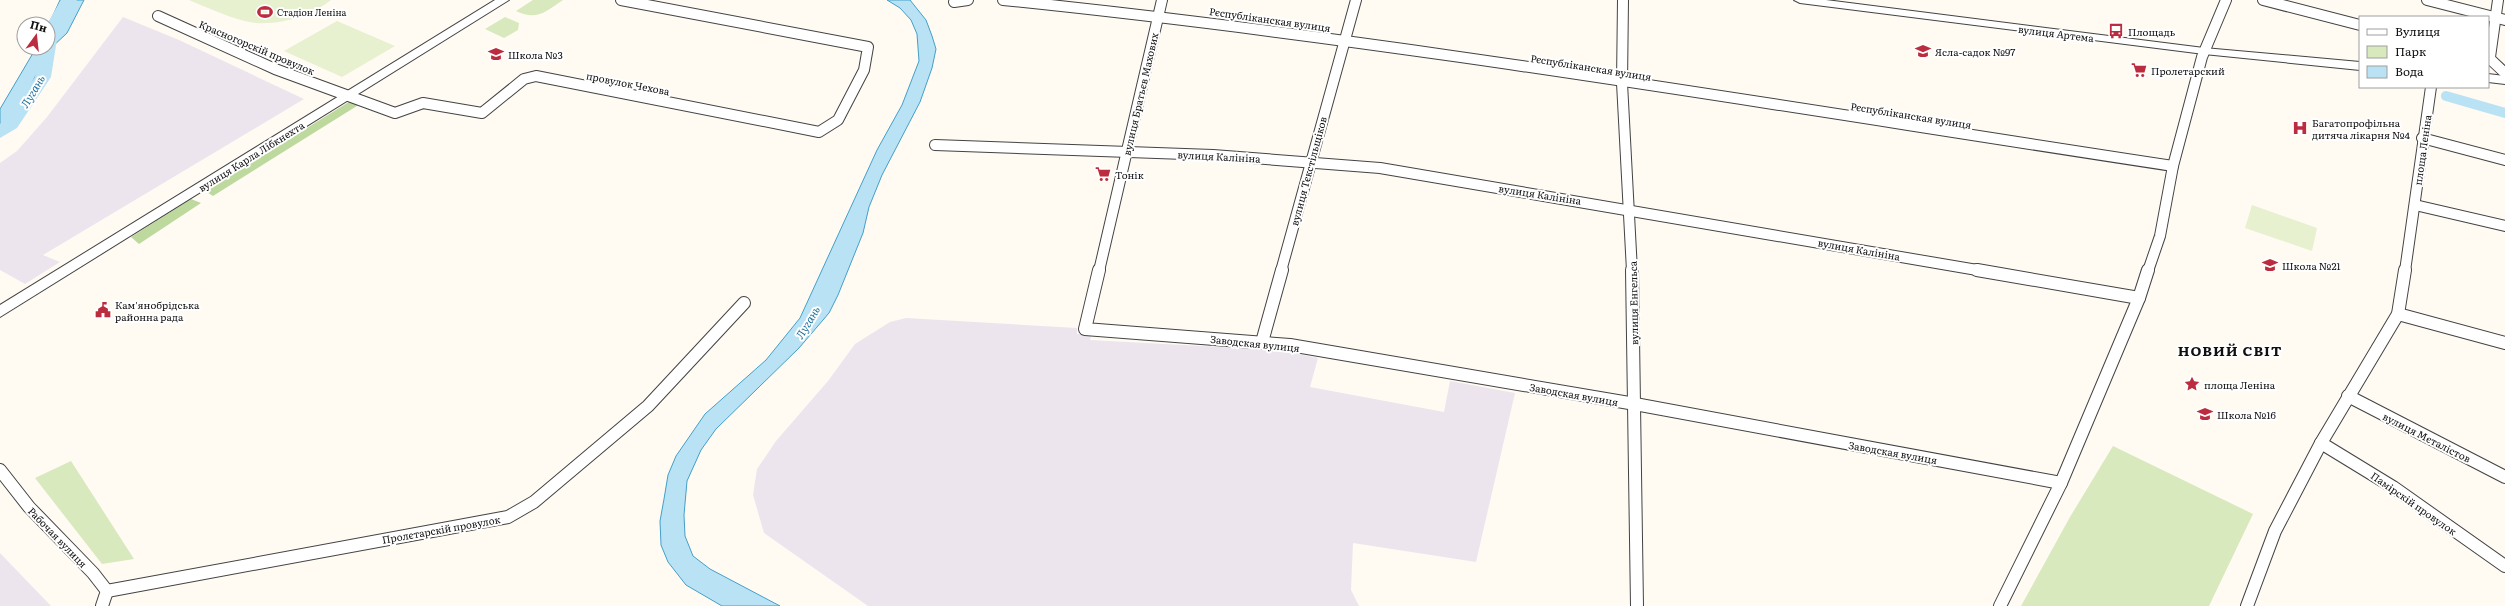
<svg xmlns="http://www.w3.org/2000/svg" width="2505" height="606" font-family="Literata,serif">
	<rect width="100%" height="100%" fill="#fffbf3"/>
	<g fill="#ece5ee">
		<path d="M123,17l56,23 125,59 -261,156 17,7 -35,22 -25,-14v-107l17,-12 30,-34z"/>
		<path d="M906,318l171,10v6l14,1 -1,5 188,10 40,8 -8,29 134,25 6,-31 65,12 -39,169 -123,-19 -2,47 8,16h-491l-104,-73 -11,-38 4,-26 19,-28 52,-60 27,-37 35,-22z"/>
		<path d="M0,553l51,53h-51z"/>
	</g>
	<g fill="#d7e9bd">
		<path d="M533,0h30c-18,12 -26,21 -47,11z"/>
		<path d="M505,17l14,6 -1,7 -14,8 -19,-9z"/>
		<path d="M2113,446l140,68 -44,92h-188l49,-89z"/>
		<path d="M71,461l63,98 -32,5 -67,-86z"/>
	</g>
	<g fill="#bdd99d">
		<path d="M352,100l8,4 -147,92 -8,-5z"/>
		<path d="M191,199l10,4 -62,41 -8,-7z"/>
	</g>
	<g fill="#e7f0cf">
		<path d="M189,0h142c-23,18 -61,29 -90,20 -18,-5 -35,-13 -52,-20z"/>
		<path d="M337,21l58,25 -53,31 -58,-26z"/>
		<path d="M2252,205l65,23 -5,23 -67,-23z"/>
	</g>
	<g fill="#b9e3f4" stroke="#439fc9">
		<path d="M60,0h24l-17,33 -17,16 -29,54 -21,24v-18l36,-61h12v-22z"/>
		<path d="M887,0h23l16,20 6,16 4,13 -4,19 -12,34 -38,73 -13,32 -6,26 -25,62 -9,18 -30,35 -83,81 -15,21 -14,31 -3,34 1,21 8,20 17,13 70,37h-58l-36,-21 -18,-23 -7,-17 -1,-24 4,-22 4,-24 8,-19 29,-42 61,-54 34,-42 77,-168 25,-45 17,-44 -2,-27 -6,-14 -11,-12z"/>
	</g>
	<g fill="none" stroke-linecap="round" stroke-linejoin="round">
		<path stroke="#b9e3f4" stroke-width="10" d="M2446,96l59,17"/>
		<path fill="#b9e3f4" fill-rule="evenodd" d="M61,0h16l-19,33 -7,44 -34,51 -17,10v-14l5,-4 30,-43 4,-29h9l-1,-24z"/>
		<defs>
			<g id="minor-far1">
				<path d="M1003,0c392,40 781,107 1170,166"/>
				<path d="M1623,0l-1,83 10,188"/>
				<path d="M2263,0l97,25"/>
				<path d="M2427,0l78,20"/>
				<path d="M954,2l14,-2"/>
				<path d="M158,16l117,53 120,44 28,-10 59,10 42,-34 12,-3 283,56 19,-12 26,-50 4,-23 -247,-47"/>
				<path d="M2488,57l17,16"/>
				<path d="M2490,57l8,-57"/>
				<path d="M2422,138l83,22"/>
				<path d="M935,145l278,10 167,13 603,103"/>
				<path d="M2415,205l90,21"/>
				<path d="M1099,271l63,-271"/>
				<path d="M1281,271l75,-271"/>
				<path d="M2148,271l12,-35 13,-70 29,-109 24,-57"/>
				<path d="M2405,271l26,-184"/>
			</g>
			<g id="minor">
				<path d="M1099,270l-14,59 205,16 345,59 426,79"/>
				<path d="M1632,270l5,336"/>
				<path d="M1977,270l162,28"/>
				<path d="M2398,314l107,29"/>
				<path d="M1262,342l20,-72"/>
				<path d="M2348,396l157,81"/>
				<path d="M2321,443l72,44 112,79"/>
				<path d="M0,470l29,37 64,66 14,18 -5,15"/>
				<path d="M107,591l401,-74 26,-15 114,-96 96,-103"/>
				<path d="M2000,606l61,-123 78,-185 9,-28"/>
				<path d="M2247,606l28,-75 46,-88 77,-129 7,-44"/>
			</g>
			<g id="tertiary">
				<path d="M495,0h14l-509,317v-12z"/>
				<path d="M1794,0h32l378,48 156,14v8l-156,-16 -404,-51z"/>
				<path d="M2488,74l17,2v8l-17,-2z"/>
			</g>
		</defs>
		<use href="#minor-far1" stroke="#434343" stroke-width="12"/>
		<use href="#minor" stroke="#434343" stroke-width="14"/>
		<use href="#tertiary" stroke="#434343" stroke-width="2"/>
		<use href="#minor-far1" stroke="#fff" stroke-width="10"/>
		<use href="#minor" stroke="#fff" stroke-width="12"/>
		<use href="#tertiary" fill="#fff" fill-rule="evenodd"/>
	</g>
	<defs>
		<symbol id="stadium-bare" viewBox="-9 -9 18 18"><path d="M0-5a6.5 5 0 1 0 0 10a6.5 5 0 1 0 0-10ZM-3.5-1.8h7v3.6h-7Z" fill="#bc2c3f" stroke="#fff" stroke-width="2.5" paint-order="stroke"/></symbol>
		<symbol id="bus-bare" viewBox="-9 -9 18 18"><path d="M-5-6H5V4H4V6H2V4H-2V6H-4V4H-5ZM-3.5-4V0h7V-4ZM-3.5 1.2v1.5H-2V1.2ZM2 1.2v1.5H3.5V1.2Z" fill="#bc2c3f" stroke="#fff" stroke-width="2.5" paint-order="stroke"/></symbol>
		<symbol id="school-bare" viewBox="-9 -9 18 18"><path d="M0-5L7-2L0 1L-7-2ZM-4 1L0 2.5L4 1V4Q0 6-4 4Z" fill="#bc2c3f" stroke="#fff" stroke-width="2.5" paint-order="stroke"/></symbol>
		<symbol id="supermarket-bare" viewBox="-9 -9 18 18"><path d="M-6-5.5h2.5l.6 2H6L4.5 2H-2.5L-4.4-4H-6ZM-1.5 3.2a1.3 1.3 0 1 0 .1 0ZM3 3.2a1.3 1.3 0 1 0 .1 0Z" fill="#bc2c3f" stroke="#fff" stroke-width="2.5" paint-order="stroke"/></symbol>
		<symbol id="hospital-bare" viewBox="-9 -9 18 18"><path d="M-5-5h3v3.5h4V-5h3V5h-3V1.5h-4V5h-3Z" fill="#bc2c3f" stroke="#fff" stroke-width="2.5" paint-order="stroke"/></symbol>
		<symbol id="civic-bare" viewBox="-9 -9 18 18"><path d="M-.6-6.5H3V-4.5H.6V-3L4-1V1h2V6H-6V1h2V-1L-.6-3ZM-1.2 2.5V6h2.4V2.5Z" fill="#bc2c3f" stroke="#fff" stroke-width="2.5" paint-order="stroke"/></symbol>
		<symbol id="sight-bare" viewBox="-9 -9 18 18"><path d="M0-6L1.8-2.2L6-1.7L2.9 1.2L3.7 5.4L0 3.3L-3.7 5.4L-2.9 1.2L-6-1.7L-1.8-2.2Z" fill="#bc2c3f" stroke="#fff" stroke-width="2.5" paint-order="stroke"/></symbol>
	</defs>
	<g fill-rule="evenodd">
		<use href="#stadium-bare" x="254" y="1" width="22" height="22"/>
		<use href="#bus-bare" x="2105" y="20" width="22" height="22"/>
		<use href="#school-bare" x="1912" y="40" width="22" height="22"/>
		<use href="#school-bare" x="485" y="43" width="22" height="22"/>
		<use href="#supermarket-bare" x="2128" y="59" width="22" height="22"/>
		<use href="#hospital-bare" x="2289" y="117" width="22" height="22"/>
		<use href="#supermarket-bare" x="1092" y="163" width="22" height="22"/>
		<use href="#school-bare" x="2259" y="254" width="22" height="22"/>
		<use href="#civic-bare" x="92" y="299" width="22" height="22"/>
		<use href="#sight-bare" x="2181" y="373" width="22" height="22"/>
		<use href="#school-bare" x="2194" y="403" width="22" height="22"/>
	</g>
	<g text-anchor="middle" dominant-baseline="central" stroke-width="4" stroke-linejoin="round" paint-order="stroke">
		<g font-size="9" fill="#101010" stroke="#fff" text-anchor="start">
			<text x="277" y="12">Стадіон Леніна</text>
		</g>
		<g font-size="10" fill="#101010" stroke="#fff">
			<text transform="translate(1270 19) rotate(8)">Рєспубліканская вулиця</text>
			<text transform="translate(2056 33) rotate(7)">вулиця Артема</text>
			<text transform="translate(257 47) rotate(23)">Красногорскій провулок</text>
			<text transform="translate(1591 67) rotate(9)">Рєспубліканская вулиця</text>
			<text transform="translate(628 83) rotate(11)">провулок Чехова</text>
			<text transform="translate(1140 94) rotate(-77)">вулиця Братьєв Махових</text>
			<text transform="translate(1911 115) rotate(9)">Рєспубліканская вулиця</text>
			<text transform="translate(2422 150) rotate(-82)">площа Леніна</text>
			<text transform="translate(251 156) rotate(-32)">вулиця Карла Лібкнехта</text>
			<text transform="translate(1219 156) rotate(3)">вулиця Калініна</text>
			<text transform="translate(1308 171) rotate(-75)">вулиця Тєкстільщіков</text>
			<text transform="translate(1540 194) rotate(9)">вулиця Калініна</text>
			<text transform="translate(1859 249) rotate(10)">вулиця Калініна</text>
			<text transform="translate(1633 303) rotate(-91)">вулиця Енгельса</text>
			<text transform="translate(1255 343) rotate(6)">Заводская вулиця</text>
			<text transform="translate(1574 394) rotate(10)">Заводская вулиця</text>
			<text transform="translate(2427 437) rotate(27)">вулиця Мєталістов</text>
			<text transform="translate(1893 452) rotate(10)">Заводская вулиця</text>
			<text transform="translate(2414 503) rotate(35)">Памірскій провулок</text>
			<text transform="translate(441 529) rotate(-10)">Пролєтарскій провулок</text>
			<text transform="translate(58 537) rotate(46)">Рабочая вулиця</text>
		</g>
		<g font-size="10" fill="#101010" stroke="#fff" text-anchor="start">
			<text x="2128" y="31">Площадь</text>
			<text x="1935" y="51">Ясла-садок №97</text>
			<text x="508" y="54">Школа №3</text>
			<text x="2151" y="70">Пролетарский</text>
			<text x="2312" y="122">Багатопрофільна<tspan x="2312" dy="12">дитяча лікарня №4</tspan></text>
			<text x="1115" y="174">Тонік</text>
			<text x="2282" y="265">Школа №21</text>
			<text x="115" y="304">Кам'янобрідська<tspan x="115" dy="12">районна рада</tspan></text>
			<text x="2204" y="384">площа Леніна</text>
			<text x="2217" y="414">Школа №16</text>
		</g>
		<g font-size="11" font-style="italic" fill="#1c719e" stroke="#fff">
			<text transform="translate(32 91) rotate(-59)">Лугань</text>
			<text transform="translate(807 322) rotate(-59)">Лугань</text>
		</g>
		<g font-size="14" font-weight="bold" letter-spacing="1" fill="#101010" stroke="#fff">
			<text x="2230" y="350">НОВИЙ СВІТ</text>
		</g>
	</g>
	<rect x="2359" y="16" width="130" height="72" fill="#ffffff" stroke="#9f9f9f"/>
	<rect x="2367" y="29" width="20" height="6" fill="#ffffff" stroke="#9f9f9f"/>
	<text x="2395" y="36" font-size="12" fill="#101010">Вулиця</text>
	<rect x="2367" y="46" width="20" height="12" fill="#d7e9bd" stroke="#9f9f9f"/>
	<text x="2395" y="56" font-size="12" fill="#101010">Парк</text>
	<rect x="2367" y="66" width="20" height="12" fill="#b9e3f4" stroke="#9f9f9f"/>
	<text x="2395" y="76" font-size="12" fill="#101010">Вода</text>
	<g transform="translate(36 36) rotate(15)"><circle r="19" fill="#ffffff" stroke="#9f9f9f"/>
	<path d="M0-3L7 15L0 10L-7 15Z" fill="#bc2c3f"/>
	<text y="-6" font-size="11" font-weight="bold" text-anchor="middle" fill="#101010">Пн</text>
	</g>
</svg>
